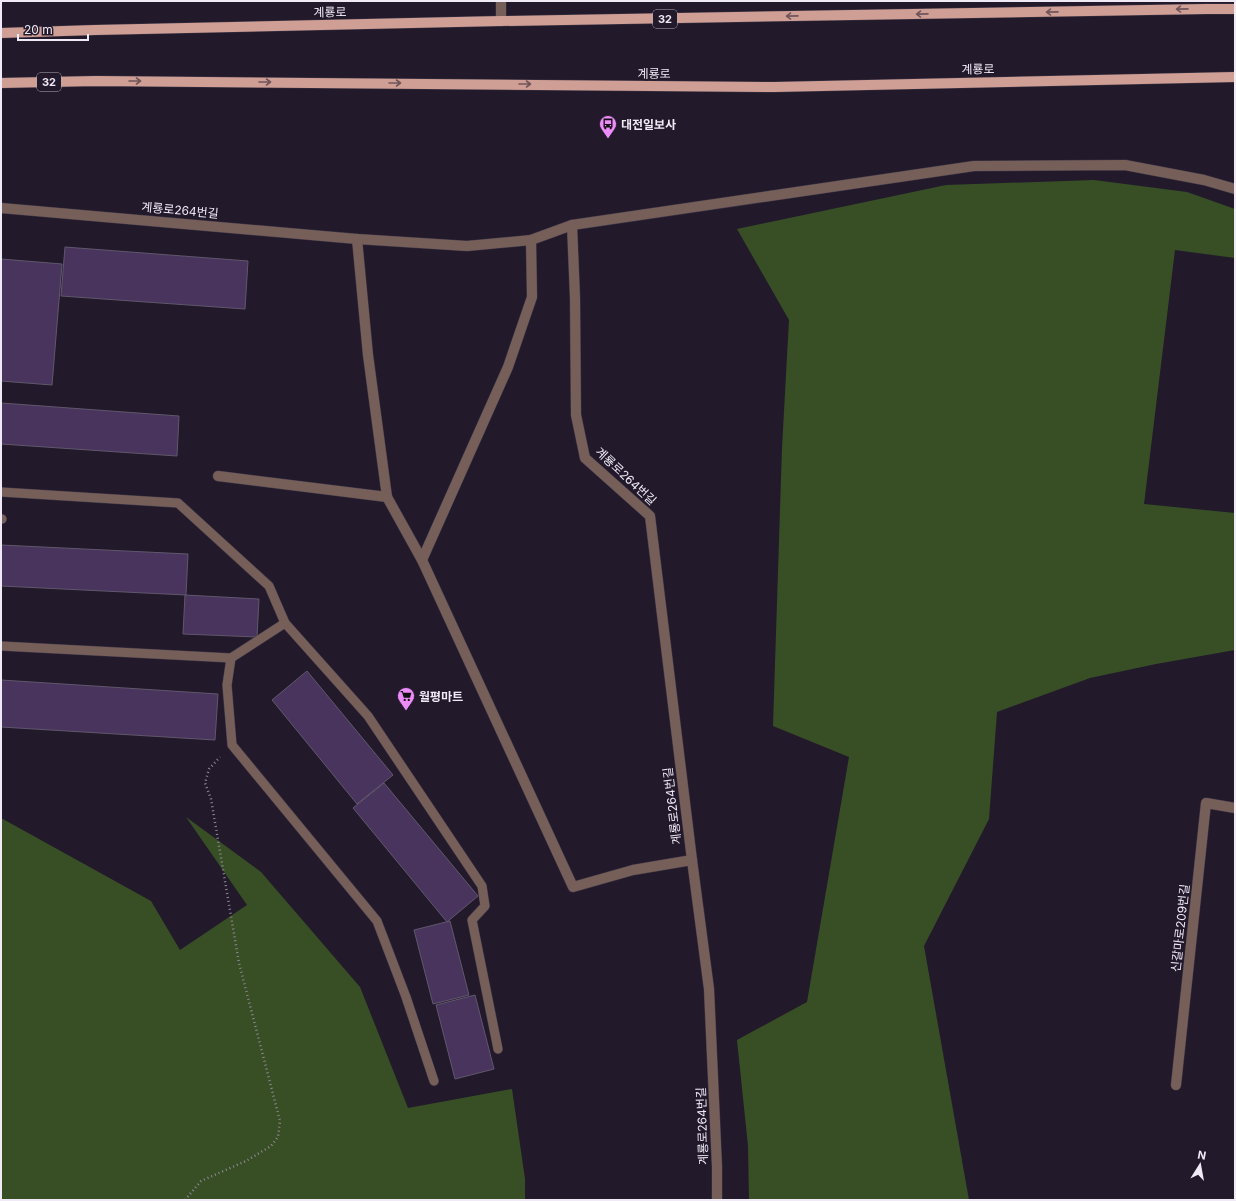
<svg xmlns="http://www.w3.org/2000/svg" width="1236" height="1201" font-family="Inter,'Noto Sans KR',sans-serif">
	<rect width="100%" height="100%" fill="#221a2b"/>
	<g fill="#384f26">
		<path d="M1094,180l93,12 48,17v49l-60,-8 -31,254 91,9v137l-79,14 -66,14 -93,34 -8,107 -65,127 45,254h-220l-1,-54 -11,-106 70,-38 42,-245 -76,-31 9,-278 7,-128 -52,-91 209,-44z"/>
		<path d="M186,817l75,55 99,115 48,121 104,-19 13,90v21h-524v-382l150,83 29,49 67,-45z"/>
	</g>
	<g fill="#48345c" stroke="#61576d">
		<path d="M65,247l183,14 -3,48 -184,-13z"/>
		<path d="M1,259l61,5 -10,121 -51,-4z"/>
		<path d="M1,403l178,13 -2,40 -176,-12z"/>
		<path d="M1,545l187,9 -2,41 -185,-9z"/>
		<path d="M185,595l74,4 -2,38 -74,-3z"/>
		<path d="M307,671l86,104 -36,29 -85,-104z"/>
		<path d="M1,680l217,14 -3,46 -214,-13z"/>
		<path d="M384,783l94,113 -31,26 -94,-114z"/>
		<path d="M450,921l19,74 -36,9 -19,-74z"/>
		<path d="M475,995l19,74 -39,10 -19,-74z"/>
	</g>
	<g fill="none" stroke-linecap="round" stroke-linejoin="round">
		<defs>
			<g id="service">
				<path d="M1,492l177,11 91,83 16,37 83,93 114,170 3,20 -13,14 26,129"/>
				<path d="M1,519h1"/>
				<path d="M1,646l230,12 -4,27 5,60 145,176 29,76 28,84"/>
				<path d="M231,658l54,-35"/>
			</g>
			<g id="minor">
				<path d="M501,1v20"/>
				<path d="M1,208l356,31 110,7 64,-6 41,-15 402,-59 151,-1 79,15 31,9"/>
				<path d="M572,225l3,73 1,117 9,43 65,58 42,344 17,129 8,178v33"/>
				<path d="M357,239l11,116 19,142 35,63 151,327 60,-17 59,-10"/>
				<path d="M218,476l169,21"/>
				<path d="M422,560l86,-193 24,-70 -1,-57"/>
				<path d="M1176,1085l30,-282 29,5"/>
			</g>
			<g id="primary">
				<path d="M1,33l94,-3 406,-9 705,-12h29"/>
				<path d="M1,83l95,-2 679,6 460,-10"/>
			</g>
		</defs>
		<use href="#service" stroke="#3f3748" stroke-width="10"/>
		<use href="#minor" stroke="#3f3748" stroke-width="11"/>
		<use href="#primary" stroke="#3f3748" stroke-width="11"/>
		<path stroke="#8e8796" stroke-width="2.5" stroke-dasharray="1 3" stroke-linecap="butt" d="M185,1200l16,-19 45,-20 25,-15 7,-9 2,-16 -41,-158 -28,-164 -6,-16 4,-14 11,-12"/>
		<use href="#service" stroke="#765e59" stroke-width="9"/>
		<use href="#minor" stroke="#765e59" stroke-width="10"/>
		<use href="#primary" stroke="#cf9e94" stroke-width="10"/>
	</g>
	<defs><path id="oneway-shaft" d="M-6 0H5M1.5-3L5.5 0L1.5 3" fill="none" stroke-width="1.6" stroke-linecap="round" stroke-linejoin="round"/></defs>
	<g stroke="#70555a">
		<use href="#oneway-shaft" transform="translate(1182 9) rotate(179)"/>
		<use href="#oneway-shaft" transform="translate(1052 12) rotate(179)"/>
		<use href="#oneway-shaft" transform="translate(922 14) rotate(179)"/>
		<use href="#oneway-shaft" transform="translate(792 16) rotate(179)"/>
		<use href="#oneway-shaft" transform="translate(135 81)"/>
		<use href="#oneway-shaft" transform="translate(265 82)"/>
		<use href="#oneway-shaft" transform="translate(395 83)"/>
		<use href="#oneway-shaft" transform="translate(525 84)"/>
	</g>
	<defs>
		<symbol id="bus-pin" viewBox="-11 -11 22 30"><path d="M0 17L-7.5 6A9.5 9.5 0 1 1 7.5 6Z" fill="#ed8cf9" stroke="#221a2b"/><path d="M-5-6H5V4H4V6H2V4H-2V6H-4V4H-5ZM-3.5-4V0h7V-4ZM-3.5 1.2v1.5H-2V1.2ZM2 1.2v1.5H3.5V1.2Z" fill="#111"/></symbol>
		<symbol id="supermarket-pin" viewBox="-11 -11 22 30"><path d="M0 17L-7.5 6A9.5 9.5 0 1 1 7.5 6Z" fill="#ed8cf9" stroke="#221a2b"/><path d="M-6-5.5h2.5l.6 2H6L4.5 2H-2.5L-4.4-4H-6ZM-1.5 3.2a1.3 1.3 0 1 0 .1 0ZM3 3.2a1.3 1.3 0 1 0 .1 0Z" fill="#111"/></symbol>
	</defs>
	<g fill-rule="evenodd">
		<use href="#bus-pin" x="598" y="114" width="20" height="27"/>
		<use href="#supermarket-pin" x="396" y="686" width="20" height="27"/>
	</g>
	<g text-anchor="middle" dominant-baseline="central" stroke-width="3.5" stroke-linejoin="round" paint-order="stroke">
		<g fill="#221a2b" stroke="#b2acba" stroke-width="1">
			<rect x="653" y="10" width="24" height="18" rx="3"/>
			<rect x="37" y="73" width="24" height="18" rx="3"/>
		</g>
		<g font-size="11" font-weight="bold" fill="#f0eaf7">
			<text x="665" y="19">32</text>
			<text x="49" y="82">32</text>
		</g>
		<g font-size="12" fill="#f0eaf7" stroke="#221a2b">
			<text transform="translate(330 12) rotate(-1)">계룡로</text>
			<text transform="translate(978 69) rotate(-1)">계룡로</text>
			<text x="654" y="73">계룡로</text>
			<text transform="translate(180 210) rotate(5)">계룡로264번길</text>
			<text transform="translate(626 476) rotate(43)">계룡로264번길</text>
			<text transform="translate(672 806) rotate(-97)">계룡로264번길</text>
			<text transform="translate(1180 928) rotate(-84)">신갈마로209번길</text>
			<text transform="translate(702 1126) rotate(-92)">계룡로264번길</text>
		</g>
		<g font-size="12" font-weight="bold" fill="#f0eaf7" stroke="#221a2b" text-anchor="start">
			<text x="621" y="124">대전일보사</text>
			<text x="419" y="696">월평마트</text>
		</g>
	</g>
	<rect width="1236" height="1201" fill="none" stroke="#f0eaf7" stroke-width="4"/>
	<g transform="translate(1200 1165) rotate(11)" stroke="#221a2b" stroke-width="3" paint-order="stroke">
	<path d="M0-3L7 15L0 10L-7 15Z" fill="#f0eaf7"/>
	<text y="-6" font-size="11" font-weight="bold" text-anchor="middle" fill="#f0eaf7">N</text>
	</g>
	<path d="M18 34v6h70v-6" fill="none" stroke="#f0eaf7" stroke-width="2"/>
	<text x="24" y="34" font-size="12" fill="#f0eaf7" stroke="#221a2b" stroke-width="3" paint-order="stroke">20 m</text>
</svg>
